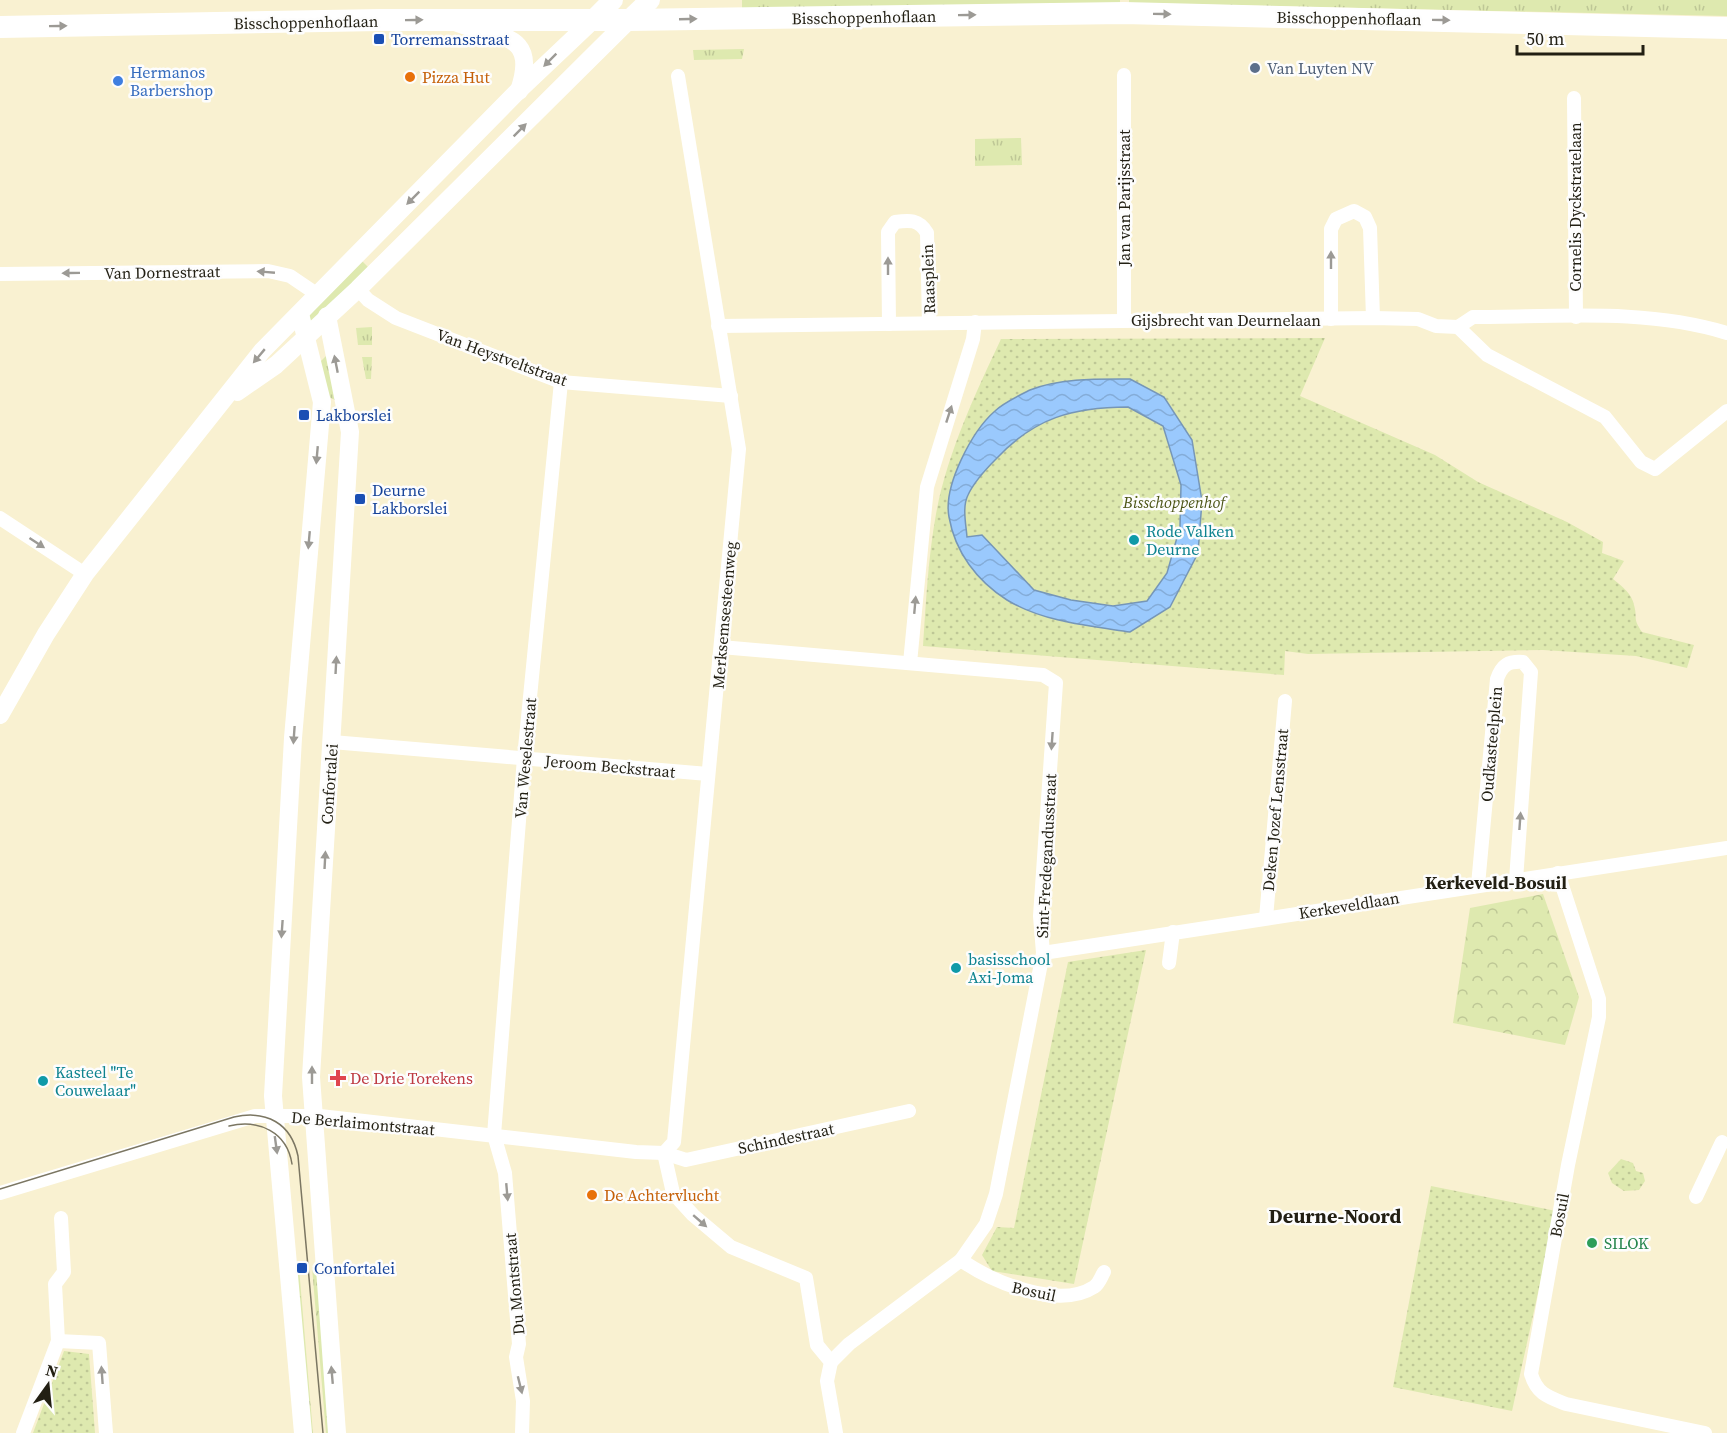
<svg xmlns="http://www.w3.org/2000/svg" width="1727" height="1433" font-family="'Source Serif 4',serif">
	<defs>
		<pattern id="grass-tufts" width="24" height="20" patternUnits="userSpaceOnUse" patternTransform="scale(1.5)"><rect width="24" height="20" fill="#dee9af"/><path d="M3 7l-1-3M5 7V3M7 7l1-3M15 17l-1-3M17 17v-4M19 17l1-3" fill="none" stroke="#bec796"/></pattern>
		<pattern id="forest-crowns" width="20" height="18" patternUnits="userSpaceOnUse" patternTransform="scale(1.5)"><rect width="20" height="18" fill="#dee9af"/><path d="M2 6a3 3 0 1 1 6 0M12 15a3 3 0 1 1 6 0" fill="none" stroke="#bec796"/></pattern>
		<pattern id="park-dots" width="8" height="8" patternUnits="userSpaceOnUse" patternTransform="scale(1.5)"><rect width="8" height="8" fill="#dee9af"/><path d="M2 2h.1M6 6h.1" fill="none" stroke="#bec796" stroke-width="1.8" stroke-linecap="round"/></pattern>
		<pattern id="water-waves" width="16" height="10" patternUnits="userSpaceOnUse" patternTransform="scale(1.5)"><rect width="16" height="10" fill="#9ac9fd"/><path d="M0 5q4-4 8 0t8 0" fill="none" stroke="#84acd8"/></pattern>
	</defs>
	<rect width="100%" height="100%" fill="#f9f1d1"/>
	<g fill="url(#grass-tufts)">
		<path d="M742,0h378v4l-378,6z"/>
		<path d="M1129,0h598v16l-598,-13z"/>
		<path d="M744,49l-2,10 -48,1 -1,-10z"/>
		<path d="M1021,138l1,27 -47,1v-27z"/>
		<path d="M361,260l9,9 -58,55 -5,-11z"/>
		<path d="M372,327v18h-14l-2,-17z"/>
		<path d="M327,355l8,45 -6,-3 -9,-35z"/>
		<path d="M362,357h10l-1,22h-5z"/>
		<path d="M316,1266l15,167h-5l-14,-166z"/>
		<path d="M294,1268h5l14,165h-4z"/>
	</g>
	<path fill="url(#forest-crowns)" d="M1543,894l36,103 -14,48 -112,-22 17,-115z"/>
	<g fill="url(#park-dots)">
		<path d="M1325,338l-25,58 135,59 43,27 89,40 36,20 -1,11 22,8 -11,18c9,7 19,15 21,26 4,14 -2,12 8,27l52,13 -7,23 -51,-12 -93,-6 -235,4 -23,-3 -1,24 -361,-29c3,-44 5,-88 13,-132 11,-60 39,-120 65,-175z"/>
		<path d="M1146,950l-72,334 -82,-13 -10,-16 15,-28 17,1 54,-266z"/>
		<path d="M1621,1159l12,4 3,8 7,2 2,8 -6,9 -15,1 -12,-8 -4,-10z"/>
		<path d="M1431,1186l125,25 -44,200 -119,-24z"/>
		<path d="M64,1351l25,3 6,79h-62z"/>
	</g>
	<path fill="url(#water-waves)" stroke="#7696b7" stroke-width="1.5" fill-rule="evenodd" d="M1130,379l34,18 28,43 10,61 -4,52 -28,54 -40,25c-40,-6 -87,-10 -123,-32 -30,-19 -52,-48 -58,-83 -6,-31 23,-86 46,-106 8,-8 25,-16 35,-21 31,-12 67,-11 100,-11zM1128,407l35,19 18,59 -1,42 -13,46 -20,28 -34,5 -42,-6 -37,-10 -52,-55 -15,2c-1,-13 -5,-30 1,-42 6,-13 18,-26 28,-36 38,-41 77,-52 132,-52z"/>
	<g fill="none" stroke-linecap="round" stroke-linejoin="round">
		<g stroke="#fff" stroke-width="14">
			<path d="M1124,75v245"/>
			<path d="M1574,98l2,219"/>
			<path d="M0,274l268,-3 22,5 28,19"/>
			<path d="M358,289l10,11 28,18 165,64 170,14"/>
			<path d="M1331,319v-90l5,-10 18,-8 11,6 5,11 3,90"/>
			<path d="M889,324l-1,-92 7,-10c14,-2 24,-3 32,11l2,90"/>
			<path d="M718,326l655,-8 45,1 18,7 22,1 15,-10c84,0 172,-9 254,16"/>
			<path d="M1458,327l29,28 118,62 36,45 14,7 72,-58"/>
			<path d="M0,518l85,56"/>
			<path d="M721,647l322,28 13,8 -16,233 3,37 -47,241 -10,30 -25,36 -112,84 -18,18"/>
			<path d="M910,663l17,-176 46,-148 2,-17"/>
			<path d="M332,742l376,32"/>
			<path d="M1558,873l41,126v18l-31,148 -37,209c6,20 17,23 35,30l139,29"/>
			<path d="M1478,885l19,-206c5,-14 11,-18 26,-17l8,10 -15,208"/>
			<path d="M1266,918l19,-217"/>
			<path d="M1043,953l684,-105"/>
			<path d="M1169,963l4,-31"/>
			<path d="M664,1153l10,-11 65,-693 -61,-373"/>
			<path d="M664,1153l9,40 20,22 38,32 75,31 11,67 14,17 -4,19 9,52"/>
			<path d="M0,1193l255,-77h65l316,36 28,1 22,7 223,-49"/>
			<path d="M1696,1197l26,-55"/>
			<path d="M961,1260c30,22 98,50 133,27 5,-3 7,-10 10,-15"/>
			<path d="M58,1341l41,2 7,90"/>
			<path d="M23,1433l35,-92 -3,-57 9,-12 -3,-54"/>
			<path d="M522,1433l1,-32 -7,-44 3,-13 -14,-171 -11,-38 30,-377 37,-376"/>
		</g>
		<g stroke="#fff" stroke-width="18">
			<path d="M455,22c40,17 85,7 64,69"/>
			<path d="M300,314l22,88 -29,336 -20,358 30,337"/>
			<path d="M327,316l23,116 -39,645 26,356"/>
			<path d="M237,392l39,-27 82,-76 271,-269"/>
			<path d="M0,715l46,-81 39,-60 177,-223 256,-260 75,-71"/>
		</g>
		<g stroke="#fff" stroke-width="20">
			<path d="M593,20l20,-20"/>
			<path d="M629,20l21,-20"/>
		</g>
		<path stroke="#fff" stroke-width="22" d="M0,27l380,-7h249l495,-7 603,15"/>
		<g stroke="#7b7662" stroke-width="1.5">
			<path d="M229,1126c30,-7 58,6 63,38"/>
			<path d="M0,1189l234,-72c32,-7 57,6 64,39l25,277"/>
		</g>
	</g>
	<defs><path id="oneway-solid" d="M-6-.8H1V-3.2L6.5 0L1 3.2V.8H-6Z" transform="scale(1.5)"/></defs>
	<g fill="#9c9a95">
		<use href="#oneway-solid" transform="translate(1162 14) rotate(1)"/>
		<use href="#oneway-solid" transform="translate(967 15) rotate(-1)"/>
		<use href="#oneway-solid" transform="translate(688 19) rotate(-2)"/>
		<use href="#oneway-solid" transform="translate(414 20) rotate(-1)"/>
		<use href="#oneway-solid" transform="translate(1441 20) rotate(1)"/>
		<use href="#oneway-solid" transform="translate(58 26) rotate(-1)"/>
		<use href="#oneway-solid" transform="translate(550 60) rotate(135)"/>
		<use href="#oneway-solid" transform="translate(520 130) rotate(-45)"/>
		<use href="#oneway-solid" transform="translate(413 198) rotate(135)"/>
		<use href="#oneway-solid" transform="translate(1331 260) rotate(-90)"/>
		<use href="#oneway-solid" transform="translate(888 266) rotate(-90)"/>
		<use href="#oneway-solid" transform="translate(266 272) rotate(-175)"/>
		<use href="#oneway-solid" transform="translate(71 273) rotate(179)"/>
		<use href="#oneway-solid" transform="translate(259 356) rotate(130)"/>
		<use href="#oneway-solid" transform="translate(336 364) rotate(-101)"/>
		<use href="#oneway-solid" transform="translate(949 414) rotate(-72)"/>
		<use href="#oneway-solid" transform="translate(317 455) rotate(95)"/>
		<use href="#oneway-solid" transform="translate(309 540) rotate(95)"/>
		<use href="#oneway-solid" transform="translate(37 543) rotate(33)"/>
		<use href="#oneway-solid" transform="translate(915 605) rotate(-85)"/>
		<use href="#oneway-solid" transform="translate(336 665) rotate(-87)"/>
		<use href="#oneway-solid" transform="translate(294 735) rotate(94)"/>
		<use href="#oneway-solid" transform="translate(1052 741) rotate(94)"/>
		<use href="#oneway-solid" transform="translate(1520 821) rotate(-86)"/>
		<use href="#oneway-solid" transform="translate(325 860) rotate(-87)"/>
		<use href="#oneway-solid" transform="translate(282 929) rotate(94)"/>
		<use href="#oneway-solid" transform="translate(312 1075) rotate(-90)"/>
		<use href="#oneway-solid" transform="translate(276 1145) rotate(82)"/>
		<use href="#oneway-solid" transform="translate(507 1192) rotate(85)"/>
		<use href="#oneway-solid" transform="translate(700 1221) rotate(41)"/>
		<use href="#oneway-solid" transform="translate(102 1375) rotate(-94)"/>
		<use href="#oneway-solid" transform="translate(332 1375) rotate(-95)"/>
		<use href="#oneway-solid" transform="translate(520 1385) rotate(76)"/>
	</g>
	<g fill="#1a4fb4" stroke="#fdfdfd" stroke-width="2">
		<rect x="373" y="33" width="12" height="12" rx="3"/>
		<rect x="298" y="409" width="12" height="12" rx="3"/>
		<rect x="354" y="493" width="12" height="12" rx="3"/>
		<rect x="296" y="1262" width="12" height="12" rx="3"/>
	</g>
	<circle fill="#5c6f8a" stroke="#fdfdfd" stroke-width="2" cx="1255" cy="68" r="6"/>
	<g fill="#e8710a" stroke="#fdfdfd" stroke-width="2">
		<circle cx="410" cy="77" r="6"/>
		<circle cx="592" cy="1195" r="6"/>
	</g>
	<circle fill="#3f7fe0" stroke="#fdfdfd" stroke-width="2" cx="118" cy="81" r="6"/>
	<g fill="#0f9aa8" stroke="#fdfdfd" stroke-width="2">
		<circle cx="1134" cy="540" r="6"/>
		<circle cx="956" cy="968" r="6"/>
		<circle cx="43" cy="1081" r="6"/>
	</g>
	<path fill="#e0444e" stroke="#fdfdfd" stroke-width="2" d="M335 1069h6v6h6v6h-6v6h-6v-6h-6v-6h6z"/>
	<circle fill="#2e9e5b" stroke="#fdfdfd" stroke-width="2" cx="1592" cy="1243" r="6"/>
	<g text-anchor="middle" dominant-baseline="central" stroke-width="5" stroke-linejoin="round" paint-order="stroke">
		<g font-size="16" fill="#221f13" stroke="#fdfdfd">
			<text transform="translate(864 17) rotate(-1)">Bisschoppenhoflaan</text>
			<text transform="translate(1349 18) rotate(1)">Bisschoppenhoflaan</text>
			<text transform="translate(306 22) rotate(-1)">Bisschoppenhoflaan</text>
			<text transform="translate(1124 198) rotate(-90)">Jan van Parijsstraat</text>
			<text transform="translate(1575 207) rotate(-90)">Cornelis Dyckstratelaan</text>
			<text transform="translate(162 272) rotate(-1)">Van Dornestraat</text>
			<text transform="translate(928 279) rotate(-92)">Raasplein</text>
			<text x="1226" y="320">Gijsbrecht van Deurnelaan</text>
			<text transform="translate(502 357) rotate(20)">Van Heystveltstraat</text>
			<text transform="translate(724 615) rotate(-85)">Merksemsesteenweg</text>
			<text transform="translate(1491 744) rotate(-85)">Oudkasteelplein</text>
			<text transform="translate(525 758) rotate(-85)">Van Weselestraat</text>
			<text transform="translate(610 766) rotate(5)">Jeroom Beckstraat</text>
			<text transform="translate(329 784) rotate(-86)">Confortalei</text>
			<text transform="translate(1275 810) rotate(-85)">Deken Jozef Lensstraat</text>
			<text transform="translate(1046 856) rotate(-87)">Sint-Fredegandusstraat</text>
			<text transform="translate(1349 905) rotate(-9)">Kerkeveldlaan</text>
			<text transform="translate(363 1123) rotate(5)">De Berlaimontstraat</text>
			<text transform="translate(786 1138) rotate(-12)">Schindestraat</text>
			<text transform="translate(1559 1215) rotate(-79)">Bosuil</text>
			<text transform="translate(514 1284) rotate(-95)">Du Montstraat</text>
			<text transform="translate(1034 1291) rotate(12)">Bosuil</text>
		</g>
		<g font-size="16" fill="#164399" stroke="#fdfdfd" text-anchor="start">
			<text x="391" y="39">Torremansstraat</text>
			<text x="316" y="415">Lakborslei</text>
			<text x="372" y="490">Deurne<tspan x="372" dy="18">Lakborslei</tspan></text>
			<text x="314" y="1268">Confortalei</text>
		</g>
		<g font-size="16" fill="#4e5e75" stroke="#fdfdfd" text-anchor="start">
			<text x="1267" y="68">Van Luyten NV</text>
		</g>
		<g font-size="16" fill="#366cbe" stroke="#fdfdfd" text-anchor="start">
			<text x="130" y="72">Hermanos<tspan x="130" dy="18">Barbershop</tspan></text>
		</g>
		<g font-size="16" fill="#c56008" stroke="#fdfdfd" text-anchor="start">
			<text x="422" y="77">Pizza Hut</text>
			<text x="604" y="1195">De Achtervlucht</text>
		</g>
		<g font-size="16" font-style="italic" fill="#4d5617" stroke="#fdfdfd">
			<text x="1174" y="502">Bisschoppenhof</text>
		</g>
		<g font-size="16" fill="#0d838f" stroke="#fdfdfd" text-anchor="start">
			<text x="1146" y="531">Rode Valken<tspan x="1146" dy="18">Deurne</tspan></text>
			<text x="968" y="959">basisschool<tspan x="968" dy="18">Axi-Joma</tspan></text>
			<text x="55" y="1072">Kasteel "Te<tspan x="55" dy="18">Couwelaar"</tspan></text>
		</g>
		<g font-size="16" fill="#be3a42" stroke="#fdfdfd" text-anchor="start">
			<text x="350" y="1078">De Drie Torekens</text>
		</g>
		<g font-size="16" fill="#27864d" stroke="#fdfdfd" text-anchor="start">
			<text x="1604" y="1243">SILOK</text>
		</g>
		<g font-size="18" font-weight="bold" fill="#221f13" stroke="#fdfdfd">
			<text x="1496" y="882">Kerkeveld-Bosuil</text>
		</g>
		<g font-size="20" font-weight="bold" fill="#221f13" stroke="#fdfdfd">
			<text x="1335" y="1216">Deurne-Noord</text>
		</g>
	</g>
	<g transform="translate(48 1385) rotate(15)" stroke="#fdfdfd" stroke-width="4.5" paint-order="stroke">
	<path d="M0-4.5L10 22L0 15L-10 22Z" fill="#221f13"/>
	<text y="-9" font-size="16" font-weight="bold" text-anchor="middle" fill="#221f13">N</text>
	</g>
	<path d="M1517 45v9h126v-9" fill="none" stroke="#221f13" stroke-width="3"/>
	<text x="1526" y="45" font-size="18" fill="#221f13" stroke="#fdfdfd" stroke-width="4.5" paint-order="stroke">50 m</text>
</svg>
